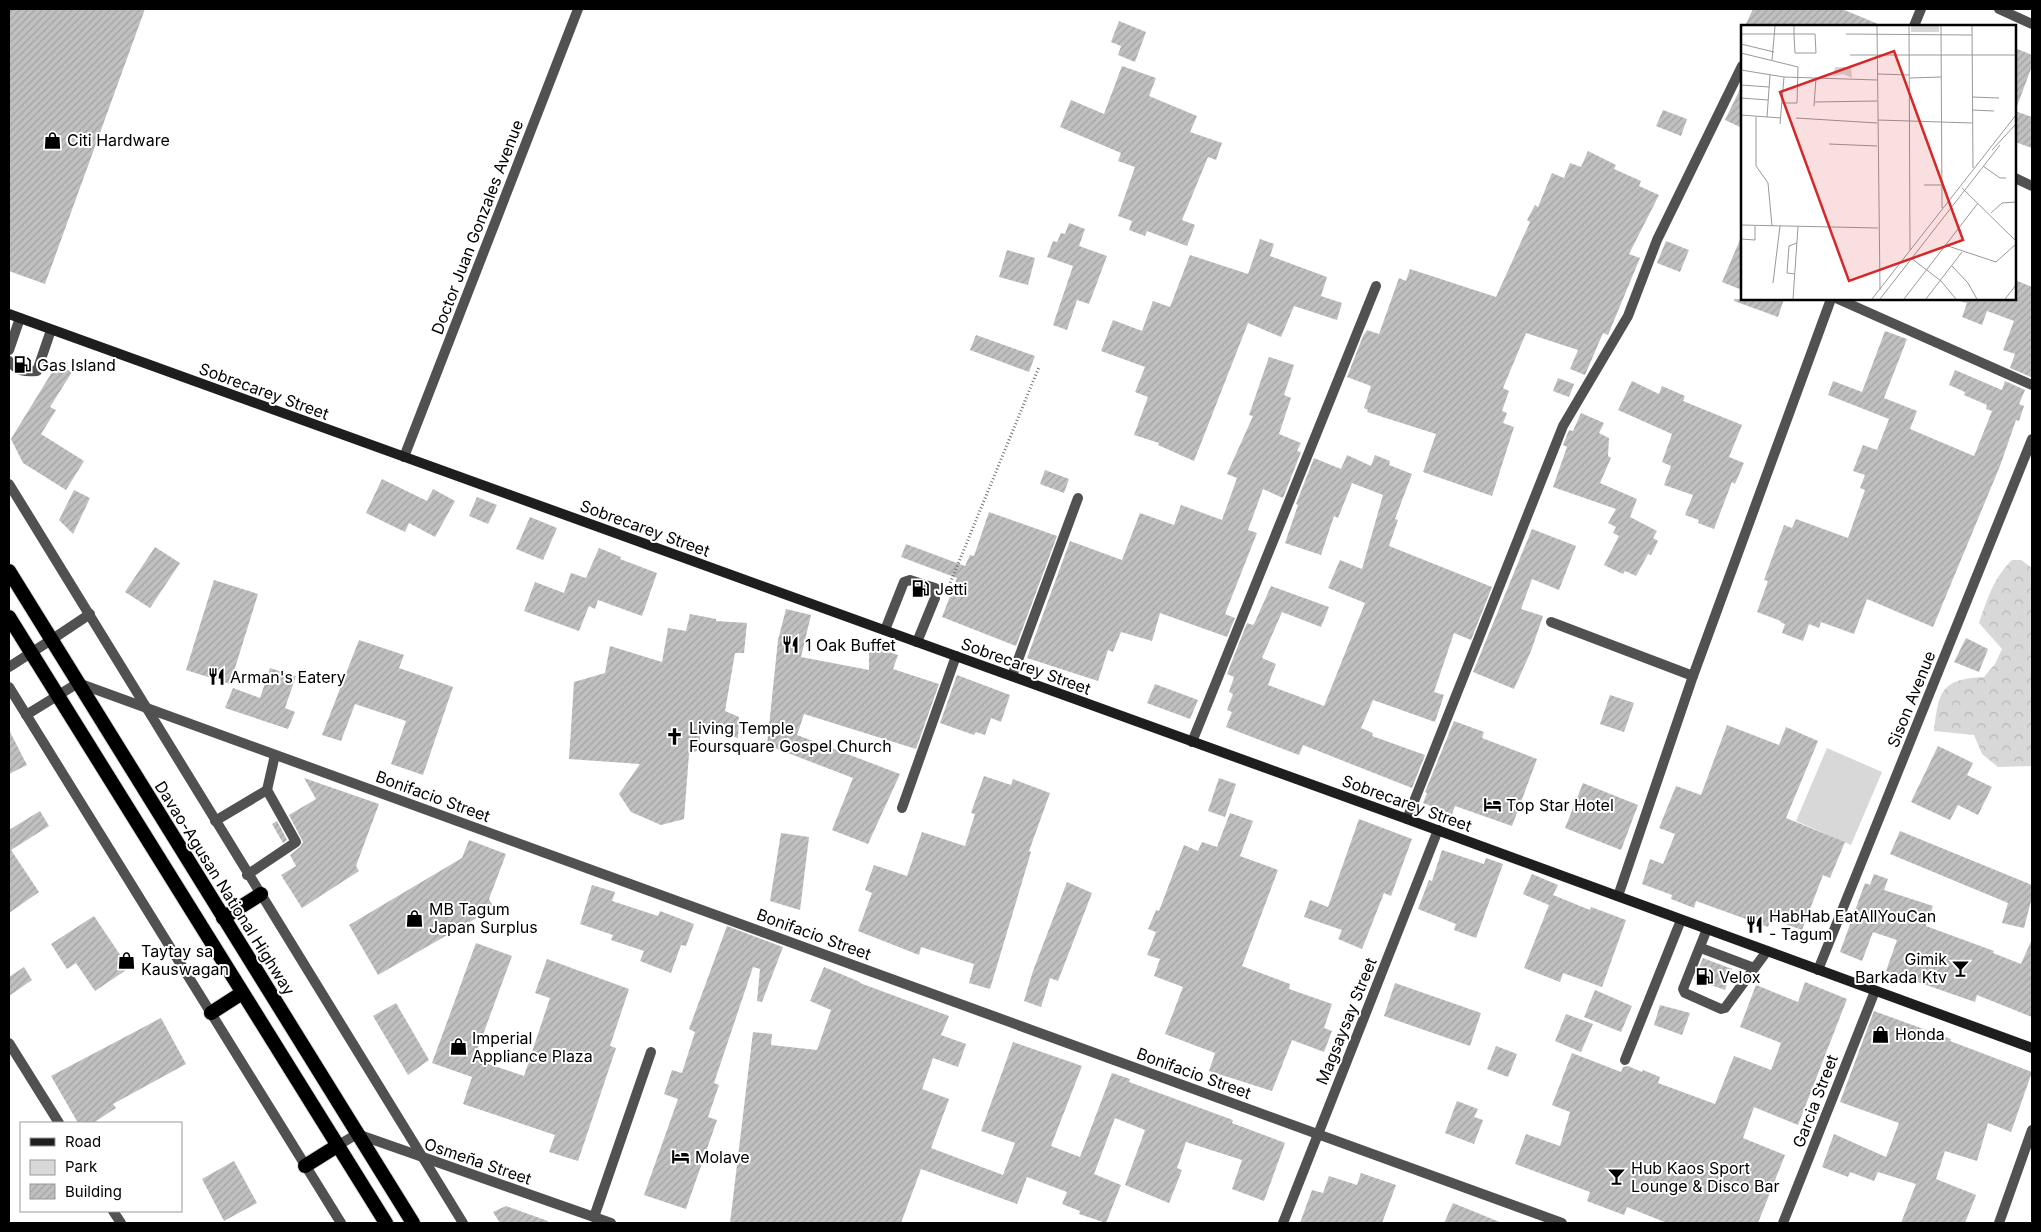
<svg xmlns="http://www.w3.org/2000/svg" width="2041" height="1232" font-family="Inter,sans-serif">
	<defs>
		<pattern id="forest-crowns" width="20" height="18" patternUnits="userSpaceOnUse" patternTransform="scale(1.25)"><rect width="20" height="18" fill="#d8d8d8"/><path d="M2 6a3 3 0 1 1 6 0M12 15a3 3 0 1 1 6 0" fill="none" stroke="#b8b8b8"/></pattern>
		<pattern id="building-hatch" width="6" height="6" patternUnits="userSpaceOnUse" patternTransform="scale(1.25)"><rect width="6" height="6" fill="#c0c0c0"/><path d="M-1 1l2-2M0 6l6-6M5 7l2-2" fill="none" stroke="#a3a3a3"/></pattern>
	</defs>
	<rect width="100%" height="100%" fill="#fff"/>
	<path fill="#d8d8d8" d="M1827,748l55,24 -31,73 -55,-24z"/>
	<path fill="url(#forest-crowns)" d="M2012,560h9l11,8v198l-34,1 -16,-13 -8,-19 -40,-4c5,-39 6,-52 50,-54l11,-13 7,-15 -23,-26c8,-23 15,-46 33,-63z"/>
	<g fill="url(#building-hatch)">
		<path d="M9,9h136l-100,275 -36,-13z"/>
		<path d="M1753,9h89l41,17h-138z"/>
		<path d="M1119,21l27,11 -11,30 -17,-7 3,-9 -10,-4z"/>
		<path d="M2015,48l17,7v11l-16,43z"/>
		<path d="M1122,66l34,12 -7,18 48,20 -7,16 32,11 -6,17 -8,-3 -26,63 13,5 -8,21 -40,-15 -2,5 -16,-6 3,-9 -14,-5 17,-49 -17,-6 3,-8 -61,-26 11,-27 33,14z"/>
		<path d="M1742,85v43l-17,-8z"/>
		<path d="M1663,110l24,9 -6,17 -25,-10z"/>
		<path d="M2015,111l17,6v31l-17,-6z"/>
		<path d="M1588,151l28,14 -2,4 27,12 -2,5 20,9 -30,59 11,4 -32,77 -5,-2 -18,42 -15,-6 8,-19 -52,-17 -23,55 6,3 -7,20 5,2 -4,10 11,4 -22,69 -69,-24 13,-38 -69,-22 1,-2 -4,-2 7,-22 -24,-9 16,-41 4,-6 12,4 20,-56 7,3 4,-12 86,28 34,-75 -3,-2 8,-15 3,2 14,-34 12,5 6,-15 11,4z"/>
		<path d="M1069,223l16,6 -6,17 28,10 -18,48 -12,-4 -10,30 -14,-5 20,-59 -26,-9 6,-16 4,1 4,-9 4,1z"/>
		<path d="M1742,235v55l-20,-8z"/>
		<path d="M1260,239l14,5 -4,12 57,21 -6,19 21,7 -5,17 -43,-14 -13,31 -33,-14 -54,138 -36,-16 1,-2 -25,-8 14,-38 -13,-5 10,-25 -44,-16 12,-31 29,11 11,-30 17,6 20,-52 58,19z"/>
		<path d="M1666,241l23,9 -9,22 -23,-9z"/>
		<path d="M1007,250l28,8 -7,27 -29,-8z"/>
		<path d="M2015,280l17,7 -1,90 -21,-9 5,-14 -12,-4 11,-29 -27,-10 -5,14 -20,-8 5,-14 -8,-2v-2h56z"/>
		<path d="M1734,299h50l-6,18 -44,-16z"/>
		<path d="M1885,331l22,8 -23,59 33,13 -7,18 64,27 18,-45 -6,-2 1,-4 -23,-10 1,-3 -16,-7 6,-15 47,20 3,-9 20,9 -6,14 5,2 -5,15 -3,-1 -16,46 -67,161 -66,-28 -13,35 -33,-12 -2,6 -10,-4 -6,17 -21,-8 3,-9 -5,-2 1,-1 -24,-9 11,-31 -4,-1 20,-55 8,3 4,-9 52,19 17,-48 -5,-2 5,-13 -12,-4 10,-26 14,5 12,-31 -61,-24 5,-14 29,11z"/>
		<path d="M976,335l59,21 -6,16 -59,-22z"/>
		<path d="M1269,357l25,8 -10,30 7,3 -12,36 22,9 -4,8 4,1 -18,46 -20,-9 -15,41 9,3 -32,81 10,4 -8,19 -67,-24 -8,28 -31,-9 -8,20 -5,-2 -10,31 -71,-23 43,-117 52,19 18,-47 34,12 7,-20 41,15 15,-42 -10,-4 26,-58 -4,-1z"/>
		<path d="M57,364l15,8 -22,35 6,3 -15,24 43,27 -18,29 -43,-27 -12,-24z"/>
		<path d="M1558,378l16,6 -5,13 -16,-6z"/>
		<path d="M1632,381l27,13 3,-8 23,10 -2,5 59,24 -13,32 15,6 -9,21 -3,-2 -18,47 -16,-6 1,-3 -14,-5 8,-20 -29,-10 7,-19 -9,-4 10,-28 -54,-24z"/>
		<path d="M1581,413l23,10 -5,10 10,5 -1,18 3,2 -11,25 37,16 -7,18 27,14 -4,7 5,3 -7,14 -3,-1 -12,22 -11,-5 -2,3 -19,-9 15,-29 -6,-3 3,-6 -8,-4 8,-14 -63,-22 14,-40 -4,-2 6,-15 4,1z"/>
		<path d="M1347,455l24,11 4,-11 15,6 -1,4 23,9 -17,45 3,1 -9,26 103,41 -21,53 -17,-7 -20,59 10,3 -9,27 -62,-22 -12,28 12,5 -1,3 53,19 -13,33 -109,-43 -4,10 -73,-28 6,-15 -5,-2 6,-16 -4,-2 5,-15 -7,-3 20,-51 6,2 2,-3 16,-36 58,21 -8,20 -39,-15 -20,46 14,6 -8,21 56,21 41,-103 -37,-15 12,-28 22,9 21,-74 -31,-12 -14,35 -4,-2 -13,39 -36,-12 13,-38 -2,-1 18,-46 27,11z"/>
		<path d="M1045,470l24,9 -5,14 -24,-9z"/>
		<path d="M382,479l45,22 6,-12 22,12 -20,36 -26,-14 -4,9 -39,-19z"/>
		<path d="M74,490l16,8 -17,36 -14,-14z"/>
		<path d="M477,497l20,8 -9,19 -19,-8z"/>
		<path d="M989,512l68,24 -41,110 -74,-29 15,-39 -56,-21 5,-13 59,22 5,-11 4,1z"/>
		<path d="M530,517l27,11 -14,32 -27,-11z"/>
		<path d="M1532,529l44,17 -17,44 -27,-11 -11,30 22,7 -12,35 -17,38 -41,-17z"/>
		<path d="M155,547l25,16 -30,45 -25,-16z"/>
		<path d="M599,548l22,9 -1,2 37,14 -15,43 -44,-16 -3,9 -6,-3 -10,25 -55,-20 11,-29 29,11 7,-20 15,5z"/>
		<path d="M214,580l44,14 -28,90 -44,-14z"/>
		<path d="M786,609l25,6 -10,42 68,13v-24l29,9 -5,14 46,15 -23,65 -112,-35 -7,21 103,39 -32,70 -36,-14 21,-52 -86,-33 11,-105z"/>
		<path d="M690,614l26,5v2l31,2 -3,30h-9l-10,58 14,6 -1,21 -37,-11 -2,23 -10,4 -5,65 -23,6 -30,-13 -12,-18 21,-30 -71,-5 5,-77 31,-9 5,-27 52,16 6,-34 18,3z"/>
		<path d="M1966,638l22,11 -9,23 -25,-10z"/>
		<path d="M359,640l45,15 -5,13 54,19 -30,88 -32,-11 15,-43 -51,-17 -14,37 -19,-6z"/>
		<path d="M270,668l26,8 -11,32 10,4 -7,17 -63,-21 8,-20 27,10z"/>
		<path d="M957,675l53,20 -9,27 -10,-4 -6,17 -9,-3 -2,3 -34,-12z"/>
		<path d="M1155,684l43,16 -8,19 -43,-16z"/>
		<path d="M1610,695l24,8 -10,29 -24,-8z"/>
		<path d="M1454,721l30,11 -2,6 55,21 -25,67 -57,-20 -3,8 -29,-11 4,-10 -2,-1z"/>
		<path d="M1727,725l52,20 7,-18 32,14 -32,77 59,24 -15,36 -7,-3 -21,55 -31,-11 -3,8 -72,-26 -2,7 -23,-9 1,-4 -30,-11 8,-25 13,5 12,-30 -16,-6 17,-42 25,9z"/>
		<path d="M9,730l18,35 -18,9z"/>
		<path d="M1938,746l35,17 -6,12 25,12 -14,28 -20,-10 -8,15 -39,-18z"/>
		<path d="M984,776l27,9 2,-6 37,14 -21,58 2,1 -41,137 -21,-6 5,-19 -53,-17 -2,8 -61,-24 14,-38 -7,-3 9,-25 33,11 15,-44 43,14 10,-32 -4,-1z"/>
		<path d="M304,778l75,26 -23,62 3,5 -57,37 -21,-33 15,-9 -6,-11 10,-8 3,-5 -14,-27 27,-16z"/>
		<path d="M1219,778l17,6 -11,33 -17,-6z"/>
		<path d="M1583,783l55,22 -17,45 -56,-22z"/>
		<path d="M40,811l9,15 -38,24 28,42 -30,21v-83z"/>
		<path d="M1230,813l23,8 -13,35 38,14 -36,96 48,18 -1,5 43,15 -8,24 8,3 -8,21 -32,-12 -20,51 -63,-20 6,-18 -50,-19 18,-47 -29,-11 6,-17 -13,-4 9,-23 -8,-3 8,-19 3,1 25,-66 14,6 4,-9 15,5z"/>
		<path d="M1359,819l53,20 -21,57 -7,-3 -22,56 -24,-10 4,-9 -38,-13 6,-17 18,7z"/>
		<path d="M277,821l10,19 -4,3 -11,-19z"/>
		<path d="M1900,831l132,54v12l-8,31 -22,-5 6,-20 -118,-49z"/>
		<path d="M781,833l28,4 -9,73 -30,-9z"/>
		<path d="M469,840l37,14 -17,45 5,9 -116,67 -29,-50 113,-67z"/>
		<path d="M1442,850l42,14 2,-6 17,6 -27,74 -22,-8 2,-6 -38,-15 11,-29 3,1z"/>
		<path d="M1532,874l26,11 -5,10 37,15 1,-3 35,13 -24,67 -39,-14 -3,9 -36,-14 25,-63 -26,-11z"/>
		<path d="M1874,874l14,5 -4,11 49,16 -7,20 68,25 -1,2 28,11 11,-25v78l-55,-22 -2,7 -89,-31 11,-31 -24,-8 -11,29 -22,-9 25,-69 5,2z"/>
		<path d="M1067,882l25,11 -34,88 -8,-3 -9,29 -17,-6 9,-30z"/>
		<path d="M592,885l23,7 -3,9 46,15 2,-5 34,13 -8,22 -5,-1 -10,28 -31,-12 4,-10 -33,-11 2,-5 -33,-11z"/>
		<path d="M94,916l35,52 -34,23 -19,-28 -9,6 -16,-25z"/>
		<path d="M727,926l56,21 -21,55 -5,-1 3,-32 -7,-2 -39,116 5,2 -11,32 9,3 -31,89 -42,-14 34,-96 -14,-5 8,-24 10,3 13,-41 -6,-3z"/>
		<path d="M476,943l36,13 -38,103 50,17 26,-78 -15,-5 12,-34 82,30 -19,57 6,2 -38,113 -29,-9 6,-17 -92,-31 9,-27 -40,-14z"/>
		<path d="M1703,958l29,11 -7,21 -31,-11z"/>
		<path d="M24,967l8,13 -23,16v-19z"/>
		<path d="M824,967l36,15v1l89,33 -8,19 25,9 -8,23 -25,-9 -11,31 27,10 -18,49 72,27 12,-32 -34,-12 32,-89 69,24 -31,80 29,11 32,-84 18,6 -1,3 104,38 -1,3 53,20 -21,58 -32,-12 10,-29 -56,-18 -9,26 5,2 -13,33 -44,-18 20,-55 -30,-12 -21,56 27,11 -15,38 -27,-9 1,-3 -18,-7 5,-12 -40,-15 -10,27 -96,-35 -20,54h-171l23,-191 19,2 -1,11 46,5 14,-40 -21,-9z"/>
		<path d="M1805,982l42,17 -49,126 -44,-18 -11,31 42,17 -27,68h-91l-40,-16 -3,8 -37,-14 3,-9 -75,-28 11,-30 34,12 10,-34 -18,-7 20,-52 49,19 2,-5 5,-1 14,6 1,-2 17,7 -2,6 57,21 19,-48 37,14 10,-27 -41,-16 16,-42 42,17z"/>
		<path d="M1395,983l86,30 -11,33 -86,-30z"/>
		<path d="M1595,990l37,16 -11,26 -37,-15z"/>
		<path d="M396,1003l33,57 -21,15 -35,-59z"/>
		<path d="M1660,1005l30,8 -8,22 -28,-10z"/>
		<path d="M1874,1011l77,28 -1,2 82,31 -21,60 -23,-9 -11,38 -32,-10 -9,28 40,16 -11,28h-64l15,-39 -38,-12 -4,9 -24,-9 -2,5 -26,-10 12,-33 52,23 13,-34 -59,-21z"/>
		<path d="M1566,1014l27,10 -12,28 -26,-11z"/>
		<path d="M161,1018l25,46 -73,40 3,4 -23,15h-15l-27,-47z"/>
		<path d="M1496,1046l21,8 -9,23 -21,-8z"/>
		<path d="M1457,1101l21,8 -4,8 9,3 -9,24 -29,-11z"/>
		<path d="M234,1161l23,42 -33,18 -22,-42z"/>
		<path d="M1361,1173l35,12 -14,38h-82l12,-33 11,3 6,-17 28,9z"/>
		<path d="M1453,1203l49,20h-58z"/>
		<path d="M506,1206l42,15 -1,2h-47l-7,-11z"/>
	</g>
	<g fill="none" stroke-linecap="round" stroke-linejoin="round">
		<defs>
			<g id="trunk">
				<path d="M9,571l404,652"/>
				<path d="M9,617l377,606"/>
				<path d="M223,918l38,-24"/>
				<path d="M211,1013l31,-20"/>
				<path d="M305,1166l32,-20"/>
			</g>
		</defs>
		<use href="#trunk" stroke="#dbdbdb" stroke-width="16"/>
		<path stroke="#737373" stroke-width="3" stroke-dasharray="1 2.5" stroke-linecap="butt" d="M949,586l90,-219"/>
		<g stroke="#515151" stroke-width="10">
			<path d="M9,350l11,-32"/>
			<path d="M9,361c8,10 15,11 28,10l14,-41"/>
			<path d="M9,484l454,739"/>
			<path d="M1551,622l142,54"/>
			<path d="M885,630l19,-48 6,-2 25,8v10l-18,44"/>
			<path d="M51,640l39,-26"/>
			<path d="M1012,676l66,-178"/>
			<path d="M26,715l31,-19"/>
			<path d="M902,808l54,-152"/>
			<path d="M215,821l52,-31"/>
			<path d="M247,875l49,-33 -29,-52 8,-35"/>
			<path d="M1707,929l-24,60 2,4 36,16 4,-1 42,-57"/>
			<path d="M1701,948l53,20"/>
		</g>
		<g stroke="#515151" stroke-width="10">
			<path d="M1999,9l33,15"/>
			<path d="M1914,26l7,-17"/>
			<path d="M2015,178l17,8"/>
			<path d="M1838,299l194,86"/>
			<path d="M404,457l174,-448"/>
			<path d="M9,667l42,-27"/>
			<path d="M9,687l332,536"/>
			<path d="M1192,742l184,-456"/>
			<path d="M1407,819l156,-393 65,-110 29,-76 85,-174"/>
			<path d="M1618,896l75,-220 138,-377"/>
			<path d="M1818,970l214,-531"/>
			<path d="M9,1043l50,80"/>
			<path d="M1625,1060l56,-140"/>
			<path d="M113,1211l8,12"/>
			<path d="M594,1217l57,-165"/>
			<path d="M1283,1223l155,-393"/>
			<path d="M1783,1223l92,-232"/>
		</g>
		<g stroke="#515151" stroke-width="10">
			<path d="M57,696l21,-13 1484,540"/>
			<path d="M337,1146l20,-12 254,89"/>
			<path d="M1999,1223l33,-93"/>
		</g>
		<path stroke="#1e1e1e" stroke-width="10" d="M9,314l1398,505 625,229"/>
		<use href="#trunk" stroke="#000" stroke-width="14"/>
	</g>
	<defs>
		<symbol id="shop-bare" viewBox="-9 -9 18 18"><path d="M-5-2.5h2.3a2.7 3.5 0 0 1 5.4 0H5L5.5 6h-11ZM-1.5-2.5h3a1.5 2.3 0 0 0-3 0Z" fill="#000" stroke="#fff" stroke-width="2.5" paint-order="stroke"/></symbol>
		<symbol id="fuel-bare" viewBox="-9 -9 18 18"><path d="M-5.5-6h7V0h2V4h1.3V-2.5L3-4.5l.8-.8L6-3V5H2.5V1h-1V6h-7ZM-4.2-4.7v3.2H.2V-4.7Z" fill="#000" stroke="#fff" stroke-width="2.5" paint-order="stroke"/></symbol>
		<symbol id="restaurant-bare" viewBox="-9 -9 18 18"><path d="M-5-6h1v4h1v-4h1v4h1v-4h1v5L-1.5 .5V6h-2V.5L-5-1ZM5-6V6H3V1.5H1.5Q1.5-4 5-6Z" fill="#000" stroke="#fff" stroke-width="2.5" paint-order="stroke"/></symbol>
		<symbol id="church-bare" viewBox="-9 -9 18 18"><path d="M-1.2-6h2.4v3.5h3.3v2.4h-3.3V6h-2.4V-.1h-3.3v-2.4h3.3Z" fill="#000" stroke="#fff" stroke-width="2.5" paint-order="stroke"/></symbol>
		<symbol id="hotel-bare" viewBox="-9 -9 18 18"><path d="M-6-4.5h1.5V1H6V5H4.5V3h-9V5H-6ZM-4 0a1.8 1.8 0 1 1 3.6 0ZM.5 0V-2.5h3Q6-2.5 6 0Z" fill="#000" stroke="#fff" stroke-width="2.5" paint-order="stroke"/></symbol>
		<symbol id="bar-bare" viewBox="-9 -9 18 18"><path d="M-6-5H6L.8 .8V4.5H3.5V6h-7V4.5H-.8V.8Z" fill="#000" stroke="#fff" stroke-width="2.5" paint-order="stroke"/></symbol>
	</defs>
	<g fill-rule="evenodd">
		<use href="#shop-bare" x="40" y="128" width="25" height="25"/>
		<use href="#fuel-bare" x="10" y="352" width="25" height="25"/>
		<use href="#fuel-bare" x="908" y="576" width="25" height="25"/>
		<use href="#restaurant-bare" x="778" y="632" width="25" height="25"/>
		<use href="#restaurant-bare" x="204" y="664" width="25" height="25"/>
		<use href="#church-bare" x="662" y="724" width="25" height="25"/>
		<use href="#hotel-bare" x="1480" y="792" width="25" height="25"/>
		<use href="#shop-bare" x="402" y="906" width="25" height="25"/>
		<use href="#restaurant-bare" x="1742" y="912" width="25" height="25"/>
		<use href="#shop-bare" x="114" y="948" width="25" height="25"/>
		<use href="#bar-bare" x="1948" y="956" width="25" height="25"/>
		<use href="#fuel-bare" x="1692" y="964" width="25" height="25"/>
		<use href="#shop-bare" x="1868" y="1022" width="25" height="25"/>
		<use href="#shop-bare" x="446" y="1034" width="25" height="25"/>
		<use href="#hotel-bare" x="668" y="1144" width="25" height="25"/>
		<use href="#bar-bare" x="1604" y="1164" width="25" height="25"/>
	</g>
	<g text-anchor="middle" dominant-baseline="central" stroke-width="4" stroke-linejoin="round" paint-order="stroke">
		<g font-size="16" fill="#000" stroke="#fff" text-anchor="start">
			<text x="67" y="140">Citi Hardware</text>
			<text x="37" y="365">Gas Island</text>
			<text x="935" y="589">Jetti</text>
			<text x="805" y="645">1 Oak Buffet</text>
			<text x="230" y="677">Arman's Eatery</text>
			<text x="689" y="728">Living Temple<tspan x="689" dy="18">Foursquare Gospel Church</tspan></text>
			<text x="1506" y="805">Top Star Hotel</text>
			<text x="429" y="909">MB Tagum<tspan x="429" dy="18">Japan Surplus</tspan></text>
			<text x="1769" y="916">HabHab EatAllYouCan<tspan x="1769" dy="18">- Tagum</tspan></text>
			<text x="141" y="951">Taytay sa<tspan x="141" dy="18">Kauswagan</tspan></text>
			<text x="1947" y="959" text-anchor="end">Gimik<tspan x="1947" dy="18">Barkada Ktv</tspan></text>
			<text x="1719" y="977">Velox</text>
			<text x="1895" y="1034">Honda</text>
			<text x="472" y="1038">Imperial<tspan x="472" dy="18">Appliance Plaza</tspan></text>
			<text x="695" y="1157">Molave</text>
			<text x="1631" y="1168">Hub Kaos Sport<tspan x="1631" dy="18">Lounge &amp; Disco Bar</tspan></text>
		</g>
		<g font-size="16" fill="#000" stroke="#fff">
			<text transform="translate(477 227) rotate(-69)">Doctor Juan Gonzales Avenue</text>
			<text transform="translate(264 391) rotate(20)">Sobrecarey Street</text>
			<text transform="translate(645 528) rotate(20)">Sobrecarey Street</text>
			<text transform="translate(1026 666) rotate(20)">Sobrecarey Street</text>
			<text transform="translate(1911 699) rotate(-68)">Sison Avenue</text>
			<text transform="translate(433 796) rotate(20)">Bonifacio Street</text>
			<text transform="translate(1407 803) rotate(20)">Sobrecarey Street</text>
			<text transform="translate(225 888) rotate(58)">Davao-Agusan National Highway</text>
			<text transform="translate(814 934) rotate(20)">Bonifacio Street</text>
			<text transform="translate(1346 1021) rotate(-68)">Magsaysay Street</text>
			<text transform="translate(1194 1073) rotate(20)">Bonifacio Street</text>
			<text transform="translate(1815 1101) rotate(-69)">Garcia Street</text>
			<text transform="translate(478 1161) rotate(19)">Osmeña Street</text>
		</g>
	</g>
	<g transform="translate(1741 25)">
		<rect width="275" height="275" fill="#fff"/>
		<path d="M170,1h28v6h-28z" fill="#d8d8d8"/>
		<path d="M94,42h16l1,11 -9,-4 -10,2z" fill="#d8d8d8"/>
		<path fill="none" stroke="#999" stroke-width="1" d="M136,1l3,264M168,1l1,224M200,1l1,182M231,1l1,142M0,9h74l1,19h-21l-1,-19v-8M105,9l126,1M0,19l33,8M0,28l57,14 -1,36h-15M109,30h166M31,35l3,-34M0,45l43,7 93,3M137,49l31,1M169,53l31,-1M0,60l28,2M231,72l27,1M0,73l27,2M74,77l62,-1M73,81l2,-28M231,85l22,1M0,90l40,3M15,92v49l12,17 4,43M26,92l3,-42M55,93l81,5M137,95l94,3M39,99l4,-47M88,119l48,2M251,125l24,-26M242,141l17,12h6M183,160h17M221,163l54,53M250,188l11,-10 14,-1M0,200l137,3M0,214l14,1v-14M204,220l51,17 20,-18M170,233l30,23 15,18M211,241l16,17 9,16M54,249l-8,-1 2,-27 8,-3M32,258l7,-57M52,274l5,-72M131,274l144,-184M139,274l120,-154M163,274l74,-96M185,274l36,-47M264,274l11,-14"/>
		<path fill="#d62828" fill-opacity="0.15" stroke="#d62828" stroke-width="2.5" d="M153,26l69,189 -114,41 -69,-189z"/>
		<rect width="275" height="275" fill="none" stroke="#000" stroke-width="2.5"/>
	</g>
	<rect width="2041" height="1232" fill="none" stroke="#000000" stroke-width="20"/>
	<rect x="20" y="1122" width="162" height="90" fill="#ffffff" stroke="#999999"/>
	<rect x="30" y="1138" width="25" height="8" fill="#1e1e1e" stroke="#999999"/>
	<text x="65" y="1147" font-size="15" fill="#000000">Road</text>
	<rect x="30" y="1160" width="25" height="15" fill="#d8d8d8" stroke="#999999"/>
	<text x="65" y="1172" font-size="15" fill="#000000">Park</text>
	<rect x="30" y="1184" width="25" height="15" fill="url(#building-hatch)" stroke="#999999"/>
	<text x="65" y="1197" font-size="15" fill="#000000">Building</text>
</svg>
